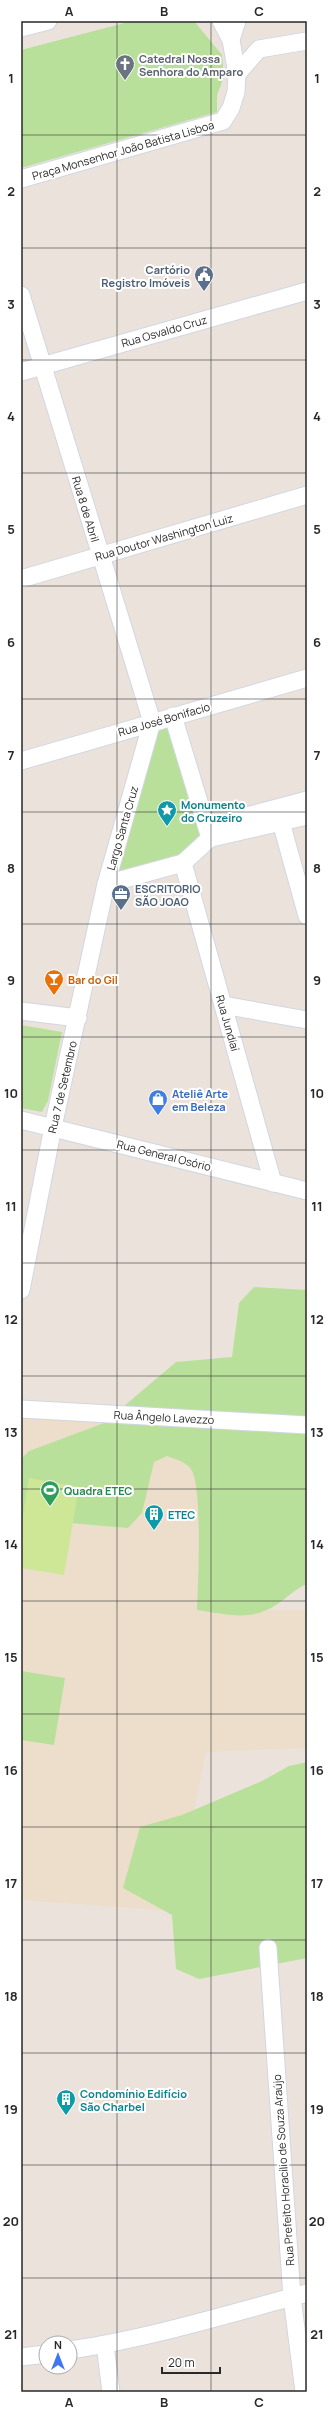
<svg xmlns="http://www.w3.org/2000/svg" width="328" height="2413" font-family="Manrope,sans-serif">
	<rect width="100%" height="100%" fill="#ebe3db"/>
	<path fill="#ecdecb" d="M21,1409l217,12 -41,189h110v138l-101,4 -33,159 -152,-11z"/>
	<g fill="#b9e09a">
		<path d="M132,21h62l28,34 2,22 -7,18v17l-196,56v-118z"/>
		<path d="M168,728l39,113 -24,22 -74,12 49,-144z"/>
		<path d="M21,1025l41,7 -14,69 -6,11 -21,-4z"/>
		<path d="M254,1287l53,3v294c-12,5 -20,14 -31,21 -26,17 -50,9 -79,5 1,-26 6,-123 -6,-141 -5,-7 -16,-10 -24,-13l-13,6 -12,51 -14,15 -70,-6 -37,38v-101l8,-8 75,-28 72,-61 56,-5 7,-54z"/>
		<path d="M21,1671l44,7 -11,67 -33,-5z"/>
		<path d="M307,1762v196l-108,21 -23,-10 -4,-54 -49,-27 17,-61 42,-12 80,-34 27,-15z"/>
	</g>
	<path fill="#cde796" d="M29,1478l50,9 -15,88 -43,-7v-41z"/>
	<g fill="none" stroke-linecap="round" stroke-linejoin="round">
		<defs>
			<g id="minor">
				<path d="M221,21l10,19"/>
				<path d="M21,28l27,-7"/>
				<path d="M237,74l22,-25 48,-8"/>
				<path d="M21,179l202,-58 8,-13 5,-16 1,-18 -6,-34 6,-19"/>
				<path d="M21,295l131,427 -46,162 -53,243 -32,163"/>
				<path d="M21,372l286,-81"/>
				<path d="M21,579l286,-84"/>
				<path d="M173,716l37,122"/>
				<path d="M21,761l286,-83"/>
				<path d="M281,822l26,94"/>
				<path d="M216,837l91,-21"/>
				<path d="M183,863l90,320"/>
				<path d="M106,884l77,-21 24,-22 28,-22 72,-19"/>
				<path d="M223,1005l84,15"/>
				<path d="M21,1011l57,7"/>
				<path d="M21,1120l286,71"/>
				<path d="M21,1409l286,16"/>
				<path d="M268,1948l24,349 12,95"/>
				<path d="M105,2345l6,47"/>
				<path d="M70,2350c81,-12 158,-36 237,-57"/>
				<path d="M21,2357l25,-3"/>
			</g>
		</defs>
		<use href="#minor" stroke="#d1d6e2" stroke-width="19"/>
		<use href="#minor" stroke="#fff" stroke-width="17"/>
	</g>
	<path fill="none" stroke="#292929" stroke-width="1" stroke-opacity="0.55" d="M117,21v2371M211,21v2371M21,135h286M21,248h286M21,360h286M21,473h286M21,586h286M21,699h286M21,812h286M21,924h286M21,1037h286M21,1150h286M21,1263h286M21,1376h286M21,1489h286M21,1601h286M21,1714h286M21,1827h286M21,1940h286M21,2053h286M21,2165h286M21,2278h286"/>
	<defs>
		<symbol id="church-pin" viewBox="-11 -11 22 30"><path d="M0 17L-7.5 6A9.5 9.5 0 1 1 7.5 6Z" fill="#6b7280" stroke="#fff"/><path d="M-1.2-6h2.4v3.5h3.3v2.4h-3.3V6h-2.4V-.1h-3.3v-2.4h3.3Z" fill="#fff"/></symbol>
		<symbol id="civic-pin" viewBox="-11 -11 22 30"><path d="M0 17L-7.5 6A9.5 9.5 0 1 1 7.5 6Z" fill="#5c6f8a" stroke="#fff"/><path d="M-.6-6.5H3V-4.5H.6V-3L4-1V1h2V6H-6V1h2V-1L-.6-3ZM-1.2 2.5V6h2.4V2.5Z" fill="#fff"/></symbol>
		<symbol id="sight-pin" viewBox="-11 -11 22 30"><path d="M0 17L-7.5 6A9.5 9.5 0 1 1 7.5 6Z" fill="#0f9aa8" stroke="#fff"/><path d="M0-6L1.8-2.2L6-1.7L2.9 1.2L3.7 5.4L0 3.3L-3.7 5.4L-2.9 1.2L-6-1.7L-1.8-2.2Z" fill="#fff"/></symbol>
		<symbol id="office-pin" viewBox="-11 -11 22 30"><path d="M0 17L-7.5 6A9.5 9.5 0 1 1 7.5 6Z" fill="#5c6f8a" stroke="#fff"/><path d="M-6-3h4V-5.5h4V-3h4V5H-6ZM-1-4.5V-3h2v-1.5ZM-6 0V1H6V0Z" fill="#fff"/></symbol>
		<symbol id="bar-pin" viewBox="-11 -11 22 30"><path d="M0 17L-7.5 6A9.5 9.5 0 1 1 7.5 6Z" fill="#e8710a" stroke="#fff"/><path d="M-6-5H6L.8 .8V4.5H3.5V6h-7V4.5H-.8V.8Z" fill="#fff"/></symbol>
		<symbol id="shop-pin" viewBox="-11 -11 22 30"><path d="M0 17L-7.5 6A9.5 9.5 0 1 1 7.5 6Z" fill="#3f7fe0" stroke="#fff"/><path d="M-5-2.5h2.3a2.7 3.5 0 0 1 5.4 0H5L5.5 6h-11ZM-1.5-2.5h3a1.5 2.3 0 0 0-3 0Z" fill="#fff"/></symbol>
		<symbol id="stadium-pin" viewBox="-11 -11 22 30"><path d="M0 17L-7.5 6A9.5 9.5 0 1 1 7.5 6Z" fill="#2e9e5b" stroke="#fff"/><path d="M0-5a6.5 5 0 1 0 0 10a6.5 5 0 1 0 0-10ZM-3.5-1.8h7v3.6h-7Z" fill="#fff"/></symbol>
		<symbol id="building-pin" viewBox="-11 -11 22 30"><path d="M0 17L-7.5 6A9.5 9.5 0 1 1 7.5 6Z" fill="#0f9aa8" stroke="#fff"/><path d="M-4-6H4V6H1V3H-1V6H-4ZM-2.5-4.3h1.7v1.8h-1.7ZM.8-4.3h1.7v1.8H.8ZM-2.5-1h1.7V.8h-1.7ZM.8-1h1.7V.8H.8Z" fill="#fff"/></symbol>
	</defs>
	<g fill-rule="evenodd">
		<use href="#church-pin" x="114" y="53" width="22" height="30"/>
		<use href="#civic-pin" x="193" y="264" width="22" height="30"/>
		<use href="#sight-pin" x="156" y="799" width="22" height="30"/>
		<use href="#office-pin" x="110" y="883" width="22" height="30"/>
		<use href="#bar-pin" x="43" y="968" width="22" height="30"/>
		<use href="#shop-pin" x="147" y="1088" width="22" height="30"/>
		<use href="#stadium-pin" x="39" y="1479" width="22" height="30"/>
		<use href="#building-pin" x="143" y="1503" width="22" height="30"/>
		<use href="#building-pin" x="55" y="2088" width="22" height="30"/>
	</g>
	<g text-anchor="middle" dominant-baseline="central" stroke-width="4" stroke-linejoin="round" paint-order="stroke">
		<g font-size="11" font-weight="bold" fill="#5b616d" stroke="#fff" text-anchor="start">
			<text x="139" y="58">Catedral Nossa<tspan x="139" dy="13">Senhora do Amparo</tspan></text>
		</g>
		<g font-size="11" fill="#292929" stroke="#fff">
			<text transform="translate(123 150) rotate(-16)">Praça Monsenhor João Batista Lisboa</text>
			<text transform="translate(164 331) rotate(-16)">Rua Osvaldo Cruz</text>
			<text transform="translate(86 509) rotate(73)">Rua 8 de Abril</text>
			<text transform="translate(164 537) rotate(-16)">Rua Doutor Washington Luiz</text>
			<text transform="translate(164 719) rotate(-16)">Rua José Bonifacio</text>
			<text transform="translate(122 828) rotate(-74)">Largo Santa Cruz</text>
			<text transform="translate(228 1023) rotate(74)">Rua Jundiaí</text>
			<text transform="translate(62 1087) rotate(-77)">Rua 7 de Setembro</text>
			<text transform="translate(164 1155) rotate(14)">Rua General Osório</text>
			<text transform="translate(164 1417) rotate(3)">Rua Ângelo Lavezzo</text>
			<text transform="translate(283 2170) rotate(-94)">Rua Prefeito Horacílio de Souza Araújo</text>
		</g>
		<g font-size="11" font-weight="bold" fill="#4e5e75" stroke="#fff" text-anchor="end">
			<text x="190" y="269">Cartório<tspan x="190" dy="13">Registro Imóveis</tspan></text>
			<text x="135" y="888" text-anchor="start">ESCRITORIO<tspan x="135" dy="13">SÃO JOAO</tspan></text>
		</g>
		<g font-size="11" font-weight="bold" fill="#0d838f" stroke="#fff" text-anchor="start">
			<text x="181" y="804">Monumento<tspan x="181" dy="13">do Cruzeiro</tspan></text>
			<text x="168" y="1514">ETEC</text>
			<text x="80" y="2093">Condomínio Edifício<tspan x="80" dy="13">São Charbel</tspan></text>
		</g>
		<g font-size="11" font-weight="bold" fill="#c56008" stroke="#fff" text-anchor="start">
			<text x="68" y="979">Bar do Gil</text>
		</g>
		<g font-size="11" font-weight="bold" fill="#366cbe" stroke="#fff" text-anchor="start">
			<text x="172" y="1093">Ateliê Arte<tspan x="172" dy="13">em Beleza</tspan></text>
		</g>
		<g font-size="11" font-weight="bold" fill="#27864d" stroke="#fff" text-anchor="start">
			<text x="64" y="1490">Quadra ETEC</text>
		</g>
	</g>
	<rect width="328" height="2413" fill="none" stroke="#ffffff" stroke-width="44"/>
	<g transform="translate(58 2355)"><circle r="19" fill="#ffffff" stroke="#a9a9a9"/>
	<path d="M0-3L7 15L0 10L-7 15Z" fill="#4175f2"/>
	<text y="-6" font-size="11" font-weight="bold" text-anchor="middle" fill="#292929">N</text>
	</g>
	<path d="M162 2367v6h58v-6" fill="none" stroke="#292929" stroke-width="2"/>
	<text x="168" y="2367" font-size="12" fill="#292929" stroke="#ffffff" stroke-width="3" paint-order="stroke">20 m</text>
	<rect x="22" y="22" width="284" height="2369" fill="none" stroke="#292929" stroke-width="1.5"/>
	<g font-size="13" text-anchor="middle" font-weight="bold" fill="#292929">
		<text x="69" y="16">A</text>
		<text x="164" y="16">B</text>
		<text x="259" y="16">C</text>
		<text x="11" y="83">1</text>
		<text x="317" y="83">1</text>
		<text x="11" y="196">2</text>
		<text x="317" y="196">2</text>
		<text x="11" y="309">3</text>
		<text x="317" y="309">3</text>
		<text x="11" y="421">4</text>
		<text x="317" y="421">4</text>
		<text x="11" y="534">5</text>
		<text x="317" y="534">5</text>
		<text x="11" y="647">6</text>
		<text x="317" y="647">6</text>
		<text x="11" y="760">7</text>
		<text x="317" y="760">7</text>
		<text x="11" y="873">8</text>
		<text x="317" y="873">8</text>
		<text x="11" y="985">9</text>
		<text x="317" y="985">9</text>
		<text x="11" y="1098">10</text>
		<text x="317" y="1098">10</text>
		<text x="11" y="1211">11</text>
		<text x="317" y="1211">11</text>
		<text x="11" y="1324">12</text>
		<text x="317" y="1324">12</text>
		<text x="11" y="1437">13</text>
		<text x="317" y="1437">13</text>
		<text x="11" y="1549">14</text>
		<text x="317" y="1549">14</text>
		<text x="11" y="1662">15</text>
		<text x="317" y="1662">15</text>
		<text x="11" y="1775">16</text>
		<text x="317" y="1775">16</text>
		<text x="11" y="1888">17</text>
		<text x="317" y="1888">17</text>
		<text x="11" y="2001">18</text>
		<text x="317" y="2001">18</text>
		<text x="11" y="2114">19</text>
		<text x="317" y="2114">19</text>
		<text x="11" y="2226">20</text>
		<text x="317" y="2226">20</text>
		<text x="11" y="2339">21</text>
		<text x="317" y="2339">21</text>
		<text x="69" y="2407">A</text>
		<text x="164" y="2407">B</text>
		<text x="259" y="2407">C</text>
	</g>
</svg>
